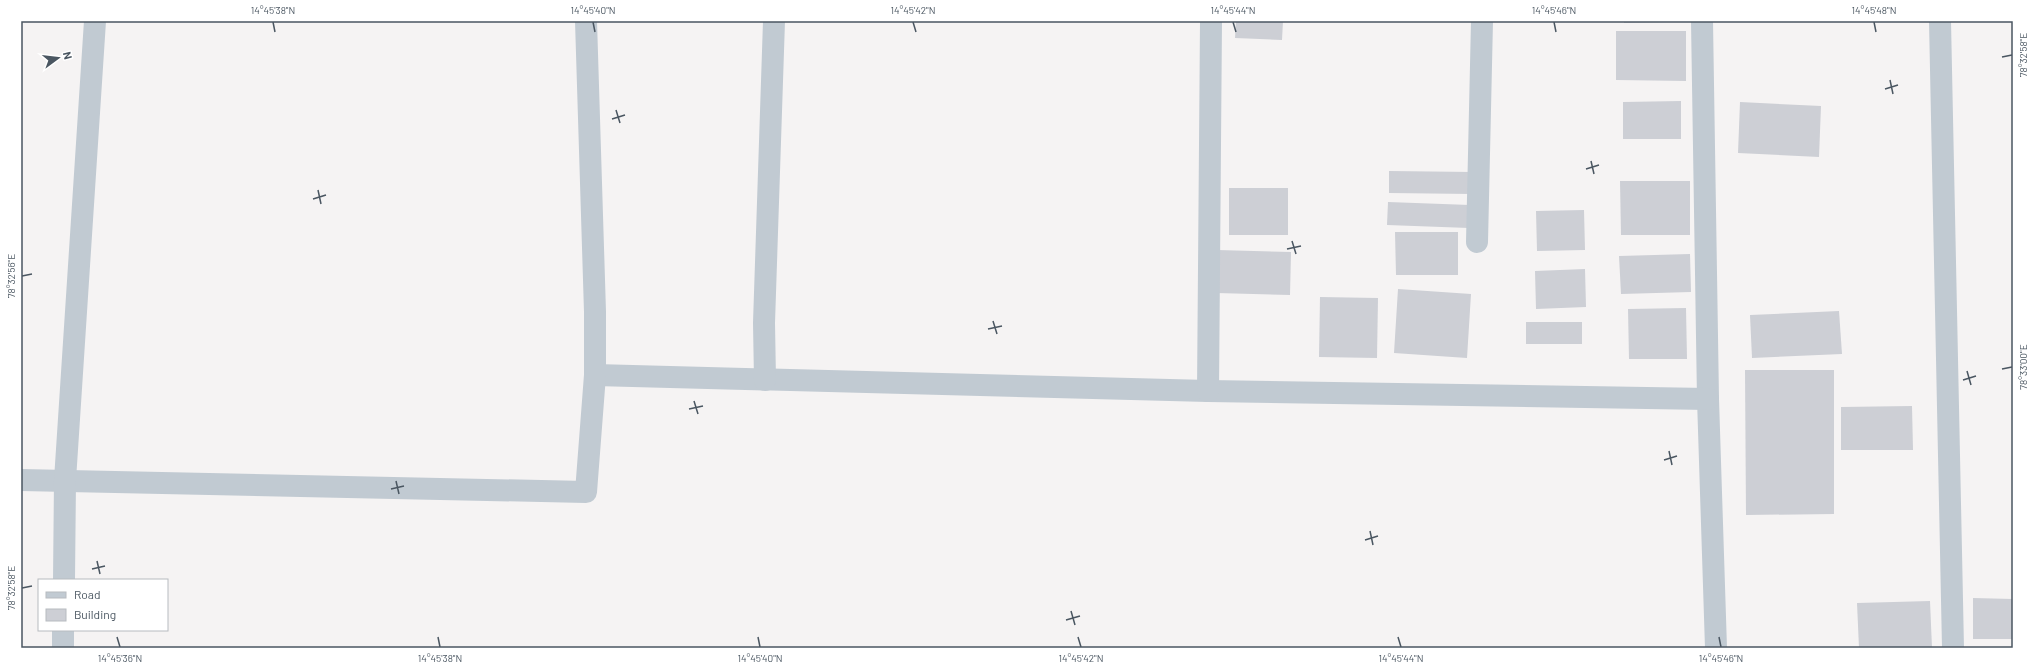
<svg xmlns="http://www.w3.org/2000/svg" width="2034" height="669" font-family="Barlow,sans-serif">
	<rect width="100%" height="100%" fill="#f5f3f3"/>
	<g fill="#cdcfd5">
		<path d="M1236,21h47l-1,19 -47,-2z"/>
		<path d="M1624,21h44v1l-44,1z"/>
		<path d="M1616,31h70v50l-70,-1z"/>
		<path d="M1681,101v38h-58v-37z"/>
		<path d="M1740,102l81,4 -2,51 -81,-4z"/>
		<path d="M1389,171l84,1 -1,22 -83,-1z"/>
		<path d="M1620,181h70v54h-69z"/>
		<rect x="1229" y="188" width="59" height="47"/>
		<path d="M1388,202l82,3 -1,23 -82,-3z"/>
		<path d="M1584,210l1,40 -48,1 -1,-40z"/>
		<path d="M1395,232h63v43h-62z"/>
		<path d="M1217,250l74,2 -1,43 -74,-2z"/>
		<path d="M1690,254l1,38 -70,2 -2,-38z"/>
		<path d="M1585,269l1,38 -50,2 -1,-38z"/>
		<path d="M1398,289l73,5 -4,64 -73,-5z"/>
		<path d="M1320,297l58,1 -1,60 -58,-1z"/>
		<path d="M1686,308l1,51h-58l-1,-50z"/>
		<path d="M1839,311l3,43 -90,4 -2,-43z"/>
		<rect x="1526" y="322" width="56" height="22"/>
		<path d="M1745,370h89v144l-88,1z"/>
		<path d="M1912,406l1,44h-72v-43z"/>
		<path d="M1973,598l40,1v40h-40z"/>
		<path d="M1930,601l2,47h-73l-2,-45z"/>
	</g>
	<g fill="none" stroke-linecap="round" stroke-linejoin="round">
		<g stroke="#c1cad2" stroke-width="22">
			<path d="M1702,21l6,378 8,249"/>
			<path d="M1940,21l13,627"/>
			<path d="M1477,242l5,-221"/>
			<path d="M595,375l613,16 500,8"/>
			<path d="M765,380l-1,-57 10,-302"/>
			<path d="M1208,391l3,-370"/>
			<path d="M21,480l565,12 9,-117v-63l-9,-291"/>
			<path d="M64,580l1,-100 30,-459"/>
			<path d="M63,648v-18"/>
		</g>
	</g>
	<path fill="none" stroke="#4a5661" stroke-width="1.5" d="M273,22l2,10M593,22l2,10M913,22l3,10M1233,22l3,10M1554,22l2,10M1874,22l2,10M2002,57l10,-2M1890,80l3,14M1885,89l13,-4M616,110l4,13M612,119l13,-4M1591,161l3,13M1586,169l13,-4M318,190l3,14M313,199l13,-4M1292,241l4,13M1287,249l14,-3M22,276l10,-2M993,321l4,13M988,329l14,-3M2002,369l10,-2M1967,371l4,14M1963,380l13,-4M694,401l4,13M689,409l14,-3M1669,451l3,14M1664,460l13,-4M396,481l3,13M391,489l13,-3M1370,531l3,14M1365,540l13,-4M97,561l3,13M92,569l13,-3M22,588l10,-2M1071,611l4,14M1066,620l14,-4M117,637l3,10M438,637l2,10M758,637l2,10M1078,637l3,10M1398,637l3,10M1719,637l2,10"/>
	<rect width="2034" height="669" fill="none" stroke="#ffffff" stroke-width="44"/>
	<rect x="38" y="579" width="130" height="52" fill="#ffffff" stroke="#b7bbc0"/>
	<rect x="46" y="592" width="20" height="6" fill="#c1cad2" stroke="#b7bbc0"/>
	<text x="74" y="599" font-size="12" fill="#4a5661">Road</text>
	<rect x="46" y="609" width="20" height="12" fill="#cdcfd5" stroke="#b7bbc0"/>
	<text x="74" y="619" font-size="12" fill="#4a5661">Building</text>
	<g transform="translate(58 58) rotate(75)" stroke="#ffffff" stroke-width="3" paint-order="stroke">
	<path d="M0-3L7 15L0 10L-7 15Z" fill="#4a5661"/>
	<text y="-6" font-size="11" font-weight="bold" text-anchor="middle" fill="#4a5661">N</text>
	</g>
	<rect x="22" y="22" width="1990" height="625" fill="none" stroke="#4a5661" stroke-width="1.5"/>
	<g font-size="10" text-anchor="middle" fill="#4a5661">
		<text x="273" y="14">14°45'38"N</text>
		<text x="593" y="14">14°45'40"N</text>
		<text x="913" y="14">14°45'42"N</text>
		<text x="1233" y="14">14°45'44"N</text>
		<text x="1554" y="14">14°45'46"N</text>
		<text x="1874" y="14">14°45'48"N</text>
		<text transform="translate(2023 55) rotate(-90)" y="4">78°32'58"E</text>
		<text transform="translate(11 276) rotate(-90)" y="4">78°32'56"E</text>
		<text transform="translate(2023 367) rotate(-90)" y="4">78°33'00"E</text>
		<text transform="translate(11 588) rotate(-90)" y="4">78°32'58"E</text>
		<text x="120" y="662">14°45'36"N</text>
		<text x="440" y="662">14°45'38"N</text>
		<text x="760" y="662">14°45'40"N</text>
		<text x="1081" y="662">14°45'42"N</text>
		<text x="1401" y="662">14°45'44"N</text>
		<text x="1721" y="662">14°45'46"N</text>
	</g>
</svg>
